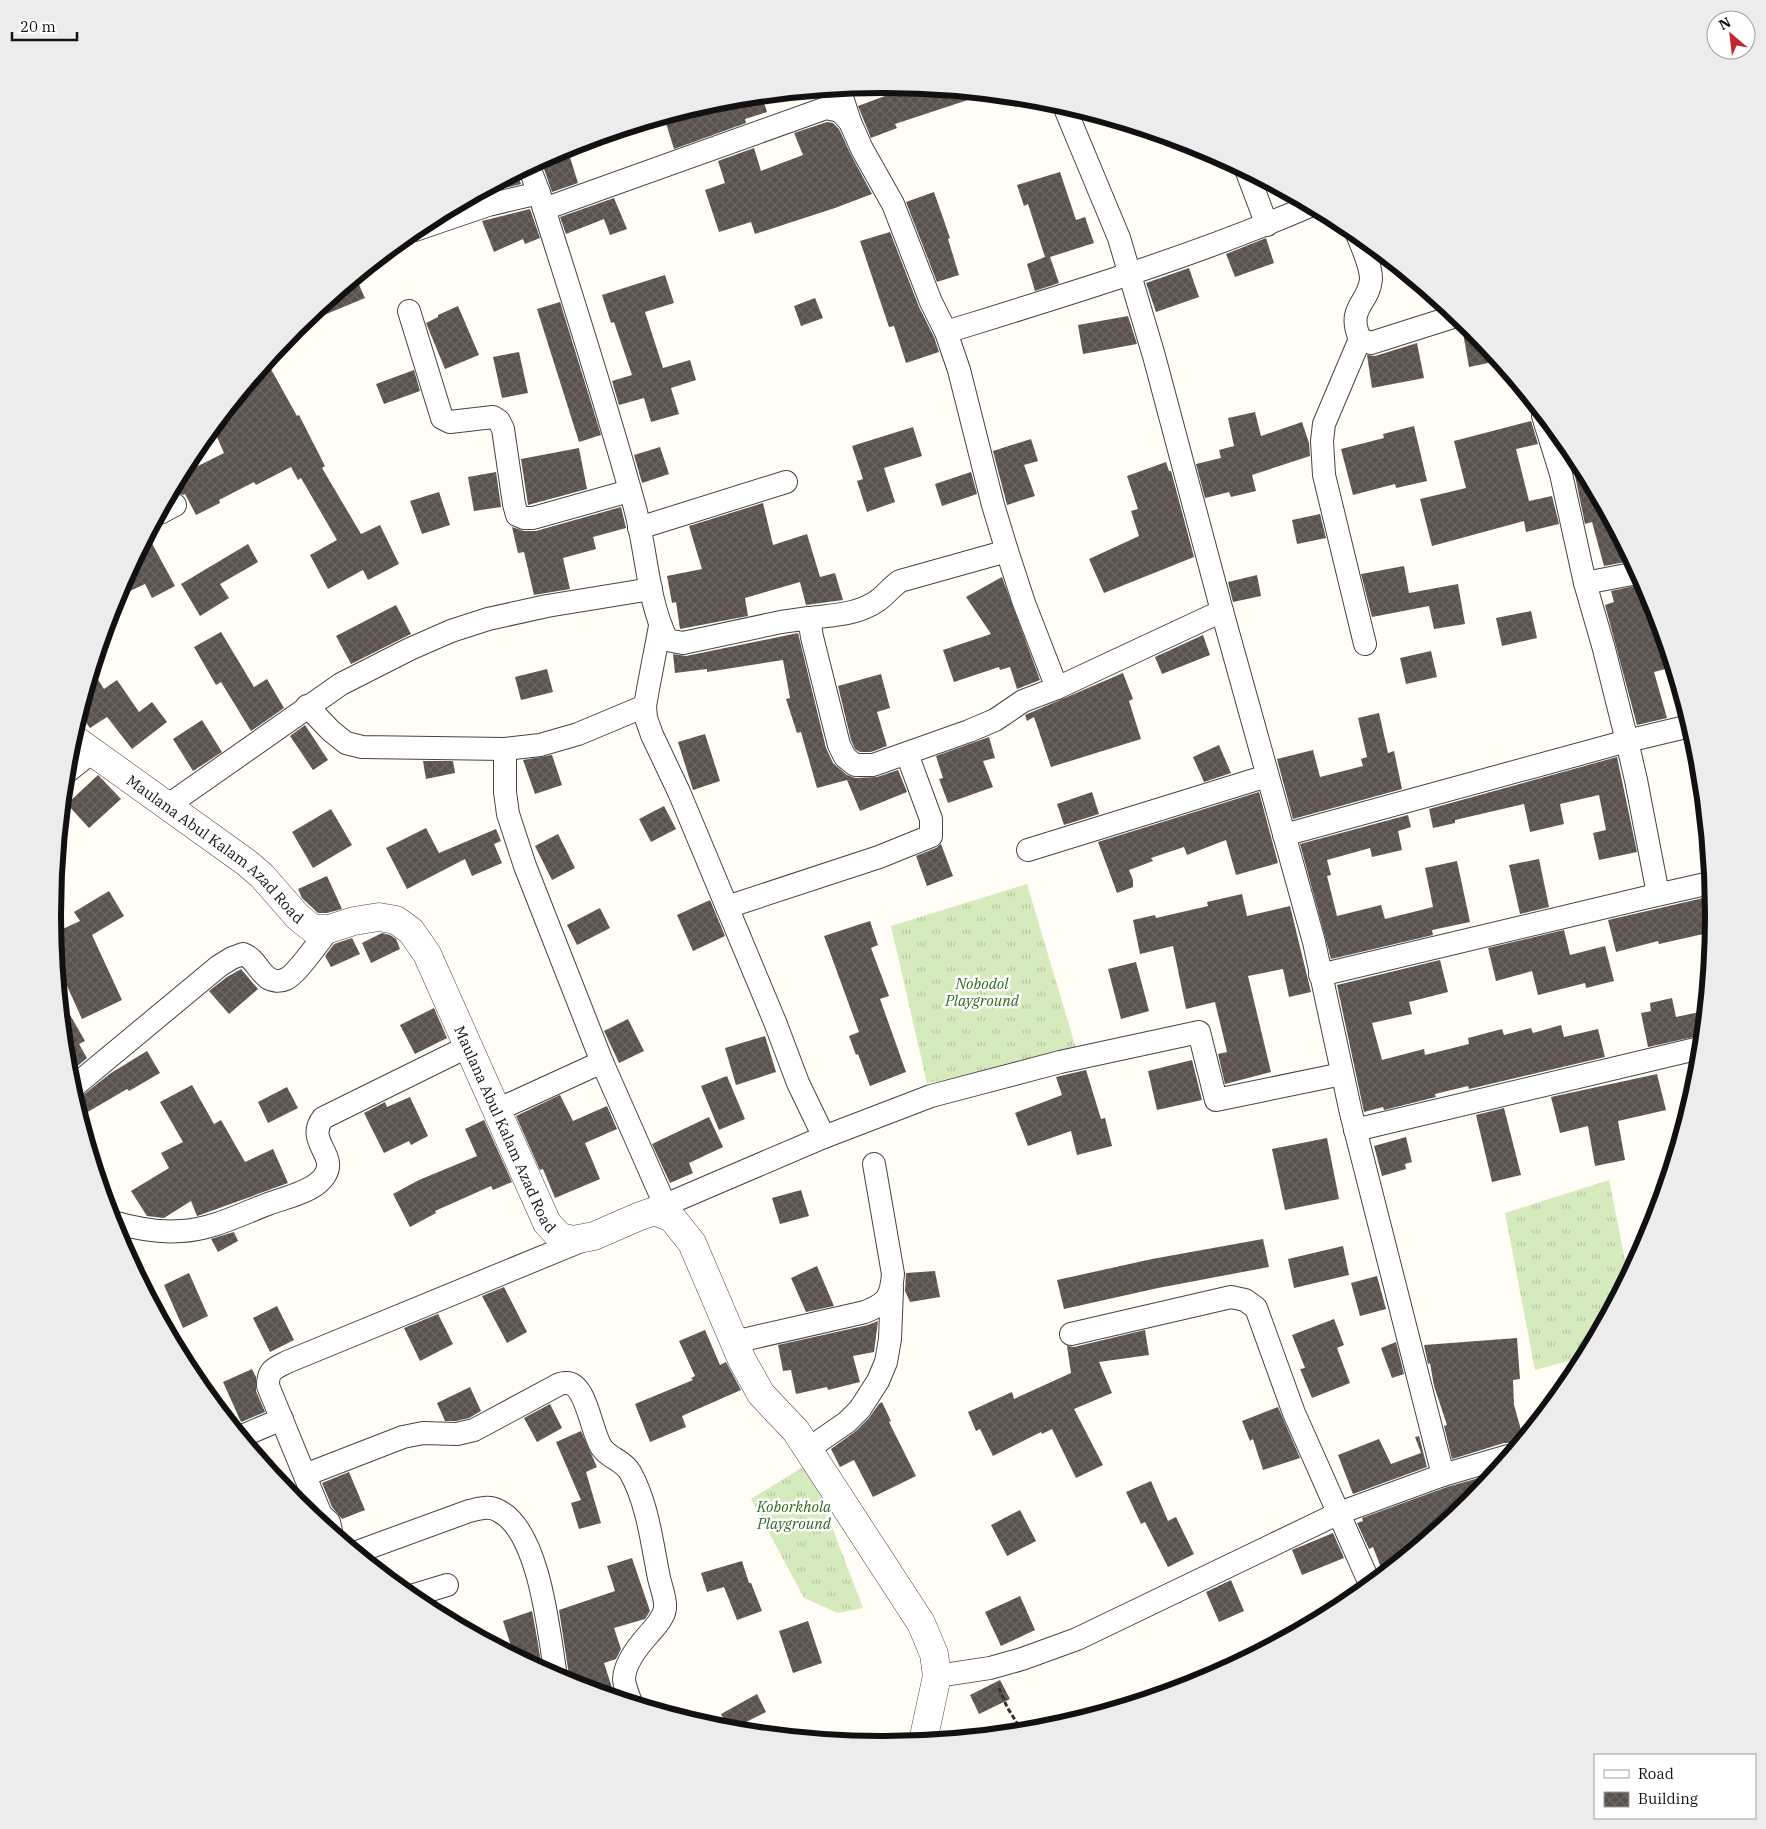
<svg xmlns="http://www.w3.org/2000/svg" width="1766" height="1829" font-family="'IBM Plex Serif',serif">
	<defs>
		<pattern id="grass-tufts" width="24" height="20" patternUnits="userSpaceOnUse" patternTransform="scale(1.25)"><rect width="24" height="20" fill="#d5ebbd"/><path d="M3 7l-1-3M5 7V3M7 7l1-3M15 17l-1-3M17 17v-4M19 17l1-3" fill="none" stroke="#b6c8a1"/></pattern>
		<pattern id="building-cross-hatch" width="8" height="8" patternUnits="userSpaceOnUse" patternTransform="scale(1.25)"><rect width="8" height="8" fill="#5a524d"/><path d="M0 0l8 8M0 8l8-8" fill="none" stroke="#6d6662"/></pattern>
	</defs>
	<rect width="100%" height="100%" fill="#fffdf5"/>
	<g fill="url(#grass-tufts)">
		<path d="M1027,884l51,171 -151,28 -36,-157z"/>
		<path d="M1609,1180l19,95 -45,82 -48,13 -30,-157z"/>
		<path d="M808,1464l55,144 -25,5 -34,-15 -53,-99z"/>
	</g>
	<g fill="url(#building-cross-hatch)">
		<path d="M909,87h1l76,7 -91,30 2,4 -26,10 -13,-32z"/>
		<path d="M762,96l5,16 -22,7 1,4 -72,26 -10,-32 57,-17z"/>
		<path d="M827,122l6,1 6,6 12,26 21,39 -37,14 -80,26 -4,-12 -32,10 -14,-42 20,-7 -7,-22 36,-13 7,23 42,-16 -9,-22z"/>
		<path d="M569,154l9,29 -26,9 -10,-29z"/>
		<path d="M1060,172l16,48 9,-3 9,26 -44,14 9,26 -24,8 -8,-27 18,-7 -17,-53 -4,2 -7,-21z"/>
		<path d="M517,173l4,11 -47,12 27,-14z"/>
		<path d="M934,192l16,46 -2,1 11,36 -22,7 -31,-80z"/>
		<path d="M614,198l13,31 -17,6 -6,-16 -38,15 -6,-17z"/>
		<path d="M530,209l10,29 -15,6 -2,-5 -29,13 -12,-31z"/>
		<path d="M890,232l29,75 15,30 5,15 -33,11 -12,-37 -5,1 -29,-86z"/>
		<path d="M1266,238l8,25 -39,14 -9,-23z"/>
		<path d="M1189,268l10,29 -43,15 -10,-29z"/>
		<path d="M665,275l9,28 -29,9 18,56 27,-8 6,20 -25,8 8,26 -28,8 -7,-24 -25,7 -7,-24 20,-6 -18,-53 -3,1 -9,-28z"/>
		<path d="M356,278l9,20 -53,22 -3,-4z"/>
		<path d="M815,298l8,20 -22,8 -7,-20z"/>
		<path d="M560,302l41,133 -22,7 -42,-133z"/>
		<path d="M458,306l21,49 -34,14 -19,-46 12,-6v-2z"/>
		<path d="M1128,316l9,28 -54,10 -5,-29z"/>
		<path d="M1466,324l4,3 28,34 -29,6 -7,-40z"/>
		<path d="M1417,343l7,35 -52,10 -5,-33 8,1z"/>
		<path d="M519,352l9,41 -26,5 -9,-41z"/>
		<path d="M267,362l30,54 2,-1 26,51 -3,2 39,66 19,-9 19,39 -31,16 -5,-10 -35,19 -18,-34 27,-15 -36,-62 -3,2 -7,-13 -35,18 -2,-3 -35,18 1,3 -24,12 -11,-21 -2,1 -7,-3 -5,1 11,-19 42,-21 -11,-25z"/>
		<path d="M414,370l6,21 -36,13 -8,-20z"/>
		<path d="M1255,412l6,24 41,-14 7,21 1,13 -58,19 4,16 -25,6 -2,-5 -24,6 -9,-34 25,-6 -2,-8 15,-4 -6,-28z"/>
		<path d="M1531,421l7,23 -22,5 13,52 23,-5 7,28 -33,8 -2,-11 -92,25 -12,-47 46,-11 -12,-47z"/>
		<path d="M1414,426l13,55 -31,7 -1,-4 -42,11 -12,-46 43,-11 -1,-4z"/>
		<path d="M913,427l9,29 -38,12 11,34 -28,10 -10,-31 6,-2 -11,-33z"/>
		<path d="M1031,439l7,22 -14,4 11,31 -28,9 -14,-54z"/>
		<path d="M1565,443l9,10 57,108 -27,5 -12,-44 -7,2 -11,-53z"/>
		<path d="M660,447l9,27 -27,9 -8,-28z"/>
		<path d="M579,448l8,41 -59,16 -7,-46z"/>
		<path d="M1166,462l3,9h2l23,86 -90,36 -15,-34 50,-23 -8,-25 7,-2 -11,-33z"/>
		<path d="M496,472l5,35 -27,4 -6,-34z"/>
		<path d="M971,472l6,22 -35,12 -7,-22z"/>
		<path d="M439,492l11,33 -28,9 -12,-33z"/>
		<path d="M763,503l10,42 34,-11 13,43 15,-4 8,27 -37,5 -6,-23 -55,16 3,18 -68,13 -4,-27 -4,1 -5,-27 35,-7 -13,-43z"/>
		<path d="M621,507l5,21 -33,9 3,12 -33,9 7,31 -36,6 -10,-43 -6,1 -6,-26 12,4h12z"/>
		<path d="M1320,514l6,24 -29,6 -5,-24z"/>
		<path d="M148,536l27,50 -23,12 -7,-14 -30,14z"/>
		<path d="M248,544l10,18 -38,22 9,14 -29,18 -19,-32z"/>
		<path d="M1404,566l5,27 49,-9 7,40 -31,5 -5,-23 -57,11 -11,-43z"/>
		<path d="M1257,575l4,21 -28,6 -5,-20z"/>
		<path d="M1002,577l38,103 -23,9 -7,-22 -10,3 -1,-3 -45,15 -11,-32 48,-16 -25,-37z"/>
		<path d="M1643,584l7,13 4,13 -5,1 10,38 5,-2 5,21 -15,4 13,46 -30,7 -32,-120 9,-3 -3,-11z"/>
		<path d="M396,605l15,29 -60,30 -15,-28z"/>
		<path d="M1531,611l6,27 -35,8 -6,-28z"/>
		<path d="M221,632l33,55 13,-8 17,29 -33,23 -30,-49 -5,3 -22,-38z"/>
		<path d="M798,633l28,115 7,15 14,12 8,3 22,-1 21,-7 9,22 -47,19 -13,-31 -30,8 -16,-56 -4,1 -11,-34 4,-1 -7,-38 -76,12v-3l-32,4 -2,-19 13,2z"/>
		<path d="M1203,635l7,20 -48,19 -7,-17z"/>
		<path d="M1431,651l6,26 -31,7 -6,-26z"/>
		<path d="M547,669l6,23 -32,8 -6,-23z"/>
		<path d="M93,672l11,17 13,-9 22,32 13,-10 15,20 -35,27 -25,-32 -17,11 -10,-14z"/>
		<path d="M1123,673l10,26 -4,2 12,38 -90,28 -17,-50 -7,4 -2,-6z"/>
		<path d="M881,674l9,34 -13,4 10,34 -16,6h-11l-5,-3 -4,-9 -13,-54z"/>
		<path d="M1379,713l9,40 6,-2 8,38 -109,30 -16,-60 36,-9 7,27 43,-11 -2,-7 6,-2 -9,-39z"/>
		<path d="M202,720l20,32 -29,19 -20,-32z"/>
		<path d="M305,725l23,35 -15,10 -23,-34z"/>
		<path d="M705,734l15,47 -27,9 -15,-48z"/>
		<path d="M989,737l6,21 -12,3 10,26 -45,16 -9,-24 4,-1 -7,-22z"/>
		<path d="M1219,745l12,28 -27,9 -11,-25z"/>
		<path d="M552,755l10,30 -27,9 -12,-34z"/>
		<path d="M1617,757l20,95 -38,8 -6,-27 13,-3 -7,-35 -39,9 4,20 -34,8 -6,-28 -69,16v3l-22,5 -4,-19z"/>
		<path d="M423,761h30l2,12 -29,6z"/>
		<path d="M98,775l23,24 -32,29 -22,-24z"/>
		<path d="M1092,792l7,22 -35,11 -7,-21z"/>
		<path d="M1259,792l19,71 -42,12 -10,-35 -39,15 -3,-8 -33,11 2,3 -24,9 4,10v7l-16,6 -19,-51z"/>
		<path d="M664,806l12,23 -25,13 -12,-23z"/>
		<path d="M331,809l21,36 -39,23 -21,-36z"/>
		<path d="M1408,815l3,12 -13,4 4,19 -30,7 -2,-9 -43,12 4,15 -4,1 10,40 44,-11 4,14 48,-12 -8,-39 32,-7 13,61 -38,8 1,5 -102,24 -31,-115z"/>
		<path d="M426,828l13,25 57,-24 5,12 -7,3 8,19 -30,13 -7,-17 -58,30 -21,-41z"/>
		<path d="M558,834l17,34 -23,12 -17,-34z"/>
		<path d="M941,844l12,32 -26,10 -11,-30 20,-8z"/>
		<path d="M1539,859l10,48 -29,7 -11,-49z"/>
		<path d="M327,876l15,33 -15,4h-9l-16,-15 -4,-9z"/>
		<path d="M109,891l15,25 -32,19 30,65 -40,19 -24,-53 -4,-33 26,-12 -6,-9z"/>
		<path d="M1242,894l5,22 43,-10 21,86 -22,5 -6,-28 -35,7 23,96 -46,12 -7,-30 9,-2 -12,-50 -29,7 -13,-63 -33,8 -7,-34 22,-5 1,3 52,-12 -1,-4z"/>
		<path d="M1712,896l2,19 -2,17 -53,12 -1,-3 -42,11 -8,-32z"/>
		<path d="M710,900l15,36 -32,15 -16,-36z"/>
		<path d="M600,908l10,20 -33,17 -10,-20z"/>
		<path d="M870,921l8,24 -7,3 18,48 -9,3 26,73 -36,14 -12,-32 -2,1 -7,-19 10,-4 -35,-96z"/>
		<path d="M1564,930l6,25 35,-9 9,35 -28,7 -1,-5 -47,12 -6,-24 -36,10 -8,-33z"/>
		<path d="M382,933l8,2 6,4 4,10 -29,14 -9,-20z"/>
		<path d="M352,938l8,16 -29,13 -6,-11 9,-12z"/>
		<path d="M1440,960l8,32 -39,10 3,12 -40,9 10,37 42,-11 1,6 44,-11 -1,-6 34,-9 2,6 27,-7 2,5 28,-8 3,12 34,-8 7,28 -136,32 -1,-3 -33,8 1,3 -52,13 -1,-3 -19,5 -27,-127z"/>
		<path d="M1136,962l13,49 -28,8 -13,-50z"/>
		<path d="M241,969l17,20 -29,25 -20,-23 18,-14z"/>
		<path d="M1672,998l4,19 28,-6 -2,24 -54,12 -7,-34 10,-2 -1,-8z"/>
		<path d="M61,999l24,42 -6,3 8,14 -19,16z"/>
		<path d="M434,1008l13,30 -32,16 -15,-29z"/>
		<path d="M628,1019l16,32 -25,12 -15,-32z"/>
		<path d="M765,1036l11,36 -40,13 -11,-37z"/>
		<path d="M147,1051l13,22 -31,18 -2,-2 -41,24 -8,-14 33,-26z"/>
		<path d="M1192,1060l10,40 -45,10 -9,-39z"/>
		<path d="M1086,1070l15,49 4,-1 7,28 -35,9 -6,-24 -43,15 -13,-33 47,-18 -6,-18z"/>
		<path d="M1657,1074l9,36 -48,11 7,39 -30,6 -7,-40 -28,7 -9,-36z"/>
		<path d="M727,1076l18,43 -26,11 -18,-44z"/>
		<path d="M192,1085l22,39 7,-4 24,42 28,-13 15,34 -88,32 -3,1 -6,-15 -27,17 -17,-2 -16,-25 38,-23 -8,-15 22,-11 -23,-40z"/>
		<path d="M287,1087l11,21 -30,15 -10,-21z"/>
		<path d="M560,1095l13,26 34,-15 10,23 -32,14 15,36 -45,19 -12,-29 -3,1 -24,-54z"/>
		<path d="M410,1097l18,39 -17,9 -2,-4 -25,12 -20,-40 21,-11 2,5z"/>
		<path d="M1504,1108l17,67 -29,7 -16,-67z"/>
		<path d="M709,1117l14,30 -34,16 4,10 -23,10 -18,-39z"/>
		<path d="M484,1120l28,62 -19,8 -2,-4 -56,25 1,2 -26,14 -17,-33 26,-14 58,-24 -12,-27z"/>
		<path d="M1406,1137l6,25 -7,2 1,5 -24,7 -8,-30z"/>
		<path d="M1327,1138l12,61 -54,11 -13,-61z"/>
		<path d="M801,1190l8,26 -29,8 -8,-26z"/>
		<path d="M234,1232l4,9 -20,11 -7,-13z"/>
		<path d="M1263,1239l6,28 -111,21 -94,21 -7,-29 95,-21z"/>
		<path d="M1343,1246l6,29 -55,13 -6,-29z"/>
		<path d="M817,1266l17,40 -28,6 -15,-34z"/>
		<path d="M935,1271l5,26 -30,5 -5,-11 1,-18z"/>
		<path d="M189,1273l19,43 -25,12 -19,-43z"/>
		<path d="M1377,1276l9,33 -26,7 -9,-33z"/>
		<path d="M504,1287l23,45 -20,11 -25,-47z"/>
		<path d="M277,1306l17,34 -24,12 -17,-34z"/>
		<path d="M438,1314l15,30 -33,17 -16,-33z"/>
		<path d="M1334,1319l10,26 -7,3 13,35 -38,15 -12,-29 5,-1 -13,-33z"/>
		<path d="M878,1321l-4,31 -21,4 7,26 -32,8 -1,-3 -31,7 -5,-24 -8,1 -5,-26 90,-20z"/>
		<path d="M705,1330l15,35 6,-3 15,28 -59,26 4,11 -36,15 -15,-38 58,-24 -2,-2 4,-2 -16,-35z"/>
		<path d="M1145,1330l4,25 -50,7 13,31 -38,16 29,56 -27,13 -24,-49 -10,5 -1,-2 -48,24 -13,-27 -4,2 -8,-19 44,-20 2,7 57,-26 -4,-27 7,1z"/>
		<path d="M1517,1338l3,41 -7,1 1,25 9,32 -7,9 -5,-3h-7l-52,16 -8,-33 3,-1 -13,-39 -4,-23 -2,1 -4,-19z"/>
		<path d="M1396,1342l8,32 -12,4 -11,-30z"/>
		<path d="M252,1369l4,8v14l9,21 -24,10 -18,-40z"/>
		<path d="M470,1387l11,24 -12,7 -13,3h-11l-8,-18z"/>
		<path d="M882,1402l9,19 -2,1 27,54 -43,21 -19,-37 -14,7 -9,-18 25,-18 13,-13 10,-14z"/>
		<path d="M550,1404l12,24 -25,14 -13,-24z"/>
		<path d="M1278,1407l22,51 -37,12 -10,-31 -3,2 -8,-20z"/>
		<path d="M581,1431l16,36 -11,5 15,51 -22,6 -8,-26 10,-3 -25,-58z"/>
		<path d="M1419,1436l8,31 -74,27 -15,-39 41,-16 12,25 30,-11 -6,-16z"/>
		<path d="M349,1472l16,38 -23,9 -10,-12 -10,-24z"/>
		<path d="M1493,1474l-23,28 -87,71 -10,-26 -4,2 -12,-26 6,-2 -1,-3 85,-31z"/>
		<path d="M1151,1481l17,40 8,-4 18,37 -26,13 -23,-45 -4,2 -15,-32z"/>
		<path d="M1020,1510l16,31 -29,15 -16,-31z"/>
		<path d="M1333,1533l11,25 -42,17 -10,-25z"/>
		<path d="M632,1558l18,53 -5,8 -31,9 7,21 -5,10 -12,4 11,34 -47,-14 1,-8 -10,-65 56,-19 -8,-25z"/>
		<path d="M742,1561l7,22h2l11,28 -25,9 -13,-33 -17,5 -6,-19z"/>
		<path d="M1231,1580l13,31 -25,11 -13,-30z"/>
		<path d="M1020,1596l15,34 -34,16 -16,-34z"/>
		<path d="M532,1611l5,27 5,31 -28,-14 -11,-34z"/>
		<path d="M808,1621l14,42 -29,10 -14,-42z"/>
		<path d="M1000,1680l10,19 -31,15 -9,-19z"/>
		<path d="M757,1694l9,18 -36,18 -9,-16z"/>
	</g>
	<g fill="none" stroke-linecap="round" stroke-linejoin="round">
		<defs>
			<g id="minor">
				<path d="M839,88l11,34"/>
				<path d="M1064,106l55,132 35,118 68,255 92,331 37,171 92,362"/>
				<path d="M529,167l10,26c33,104 67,209 96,315 12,44 12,91 32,132l16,3 98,-21 28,-4 3,19 27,108 6,12 10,8h18l96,-34 26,-11 28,-19 34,-13 165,-77"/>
				<path d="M1247,172l20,53"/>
				<path d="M544,209l282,-101 14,3 10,11 12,27 31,55 38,98 15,30 13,38 34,135 14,46 17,52 33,85"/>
				<path d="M415,230l73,-25 51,-12"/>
				<path d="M1357,234c5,13 14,31 14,45 -2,25 -25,28 -11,60l11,4 85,-27"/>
				<path d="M409,311l33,107 8,4 43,-5 6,4 4,8 11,75 3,11 7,3h9l96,-27"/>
				<path d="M946,332c123,-38 246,-75 364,-126"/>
				<path d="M1360,339l-36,85 -2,17 2,34 41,169"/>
				<path d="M1543,416l18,58 24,109 19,66 23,92 9,39 22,114"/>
				<path d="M160,513l15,-8"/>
				<path d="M639,528l147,-46"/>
				<path d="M1585,583l52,-10"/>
				<path d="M809,618c23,-3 48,-3 68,-17 8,-5 14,-14 23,-20l107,-30"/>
				<path d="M307,706l24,25 15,12 16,4 143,2 35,-4 38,-11 67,-28"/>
				<path d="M505,749v43l3,22 17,52 77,196 63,143"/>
				<path d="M67,772l25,-20"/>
				<path d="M167,806l174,-122 69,-35 41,-18 37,-12 59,-13 104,-17"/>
				<path d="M1284,835l343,-94 63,-15"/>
				<path d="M1028,850l239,-74"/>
				<path d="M727,907l152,-50 52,-21v-17l-24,-65"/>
				<path d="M1320,975l328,-78 62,-14"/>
				<path d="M72,1088l147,-122 13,-8 11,-4c13,5 14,16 25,24 5,3 12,4 18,1 11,-5 34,-39 43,-50"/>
				<path d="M497,1110l105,-48"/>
				<path d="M1355,1130l345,-82"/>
				<path d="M824,1137l107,-41 129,-34 139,-30 17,68 126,-26"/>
				<path d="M655,1211l10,-6 159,-68 -26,-54 -23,-61 -96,-230 -27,-57 -6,-17 -1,-12 3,-17 12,-63"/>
				<path d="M113,1222c21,6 45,11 68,9 30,-1 60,-17 87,-27 16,-6 36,-10 50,-21 2,-2 6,-5 7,-8 13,-20 -20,-34 -2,-57l146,-72"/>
				<path d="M1071,1334l160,-37 14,3 11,8 38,105 76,171"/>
				<path d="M734,1342l131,-30c22,-9 26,-14 28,-38l-19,-110"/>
				<path d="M242,1436l40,-17"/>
				<path d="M808,1449l39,-27 13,-13 18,-28 8,-19 4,-23 2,-50"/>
				<path d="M305,1475l98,-38 20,-4 34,1 17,-4 80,-43c3,-2 7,-4 11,-4 22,-2 26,51 37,65 8,11 21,12 28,24 18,32 22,72 29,106 2,9 7,21 6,30 -1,10 -10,19 -16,26 -10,11 -25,30 -25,46 1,7 4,15 7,22"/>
				<path d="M321,1515l-53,-129c0,-17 6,-17 19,-24l299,-123"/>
				<path d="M313,1516l8,-1 8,7 2,9"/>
				<path d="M357,1552l112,-41c10,-2 20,-6 30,0 41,21 50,123 57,166"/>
				<path d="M411,1596l36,-11"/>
				<path d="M937,1676l53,-8 32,-9 55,-20 262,-126 104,-38 65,-19"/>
			</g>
			<g id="tertiary">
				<path id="s1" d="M73,738l174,125 15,13 36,41 15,12h16l25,-8 25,-4 17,3 15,11 16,23 120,269 13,14 13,3 21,-4 46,-20 15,-5 17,7 20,25 50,117 19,34 35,37 125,192 13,31 3,22 -14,65"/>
			</g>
		</defs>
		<use href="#minor" stroke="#444" stroke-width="24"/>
		<use href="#tertiary" stroke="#444" stroke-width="29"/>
		<path stroke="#333" stroke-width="3" stroke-dasharray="5 2.5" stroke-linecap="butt" d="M999,1688l8,19 15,24"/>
		<use href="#minor" stroke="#fff" stroke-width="22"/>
		<use href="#tertiary" stroke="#fff" stroke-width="28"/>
	</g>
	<g text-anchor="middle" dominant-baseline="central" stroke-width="5" stroke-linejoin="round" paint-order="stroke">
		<g font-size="15" fill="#111" stroke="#fff">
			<text stroke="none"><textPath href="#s1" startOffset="181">Maulana Abul Kalam Azad Road</textPath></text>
			<text stroke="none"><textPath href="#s1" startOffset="631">Maulana Abul Kalam Azad Road</textPath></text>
		</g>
		<g font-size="15" font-style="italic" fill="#2f6b1f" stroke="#fff">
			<text x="982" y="983">Nobodol<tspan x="982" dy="17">Playground</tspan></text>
			<text x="794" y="1506">Koborkhola<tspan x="794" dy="17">Playground</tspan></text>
		</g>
	</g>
	<path d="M0 0H1766V1829H0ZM882 93H884A821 821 0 0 1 1705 914V915A821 821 0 0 1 884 1736H882A821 821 0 0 1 61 915V914A821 821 0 0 1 882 93Z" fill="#ececec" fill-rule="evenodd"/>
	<path fill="none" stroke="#111" stroke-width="6" d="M882 93H884A821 821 0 0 1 1705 914V915A821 821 0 0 1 884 1736H882A821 821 0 0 1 61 915V914A821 821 0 0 1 882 93Z"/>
	<rect x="1594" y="1754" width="162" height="65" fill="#ffffff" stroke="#a0a0a0"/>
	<rect x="1604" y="1770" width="25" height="8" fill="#ffffff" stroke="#a0a0a0"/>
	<text x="1638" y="1779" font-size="15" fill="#111111">Road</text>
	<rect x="1604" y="1792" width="25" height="15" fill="url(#building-cross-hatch)" stroke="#a0a0a0"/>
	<text x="1638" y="1804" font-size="15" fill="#111111">Building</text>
	<g transform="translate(1731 35) rotate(332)"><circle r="24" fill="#ffffff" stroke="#a0a0a0"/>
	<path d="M0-4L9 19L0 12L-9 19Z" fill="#c4262e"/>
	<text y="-8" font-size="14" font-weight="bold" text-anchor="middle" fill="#111111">N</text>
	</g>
	<path d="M12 32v8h65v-8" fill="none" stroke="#111111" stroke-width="2.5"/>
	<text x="20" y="32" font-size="15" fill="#111111" stroke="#ffffff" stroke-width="4" paint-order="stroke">20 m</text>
</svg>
